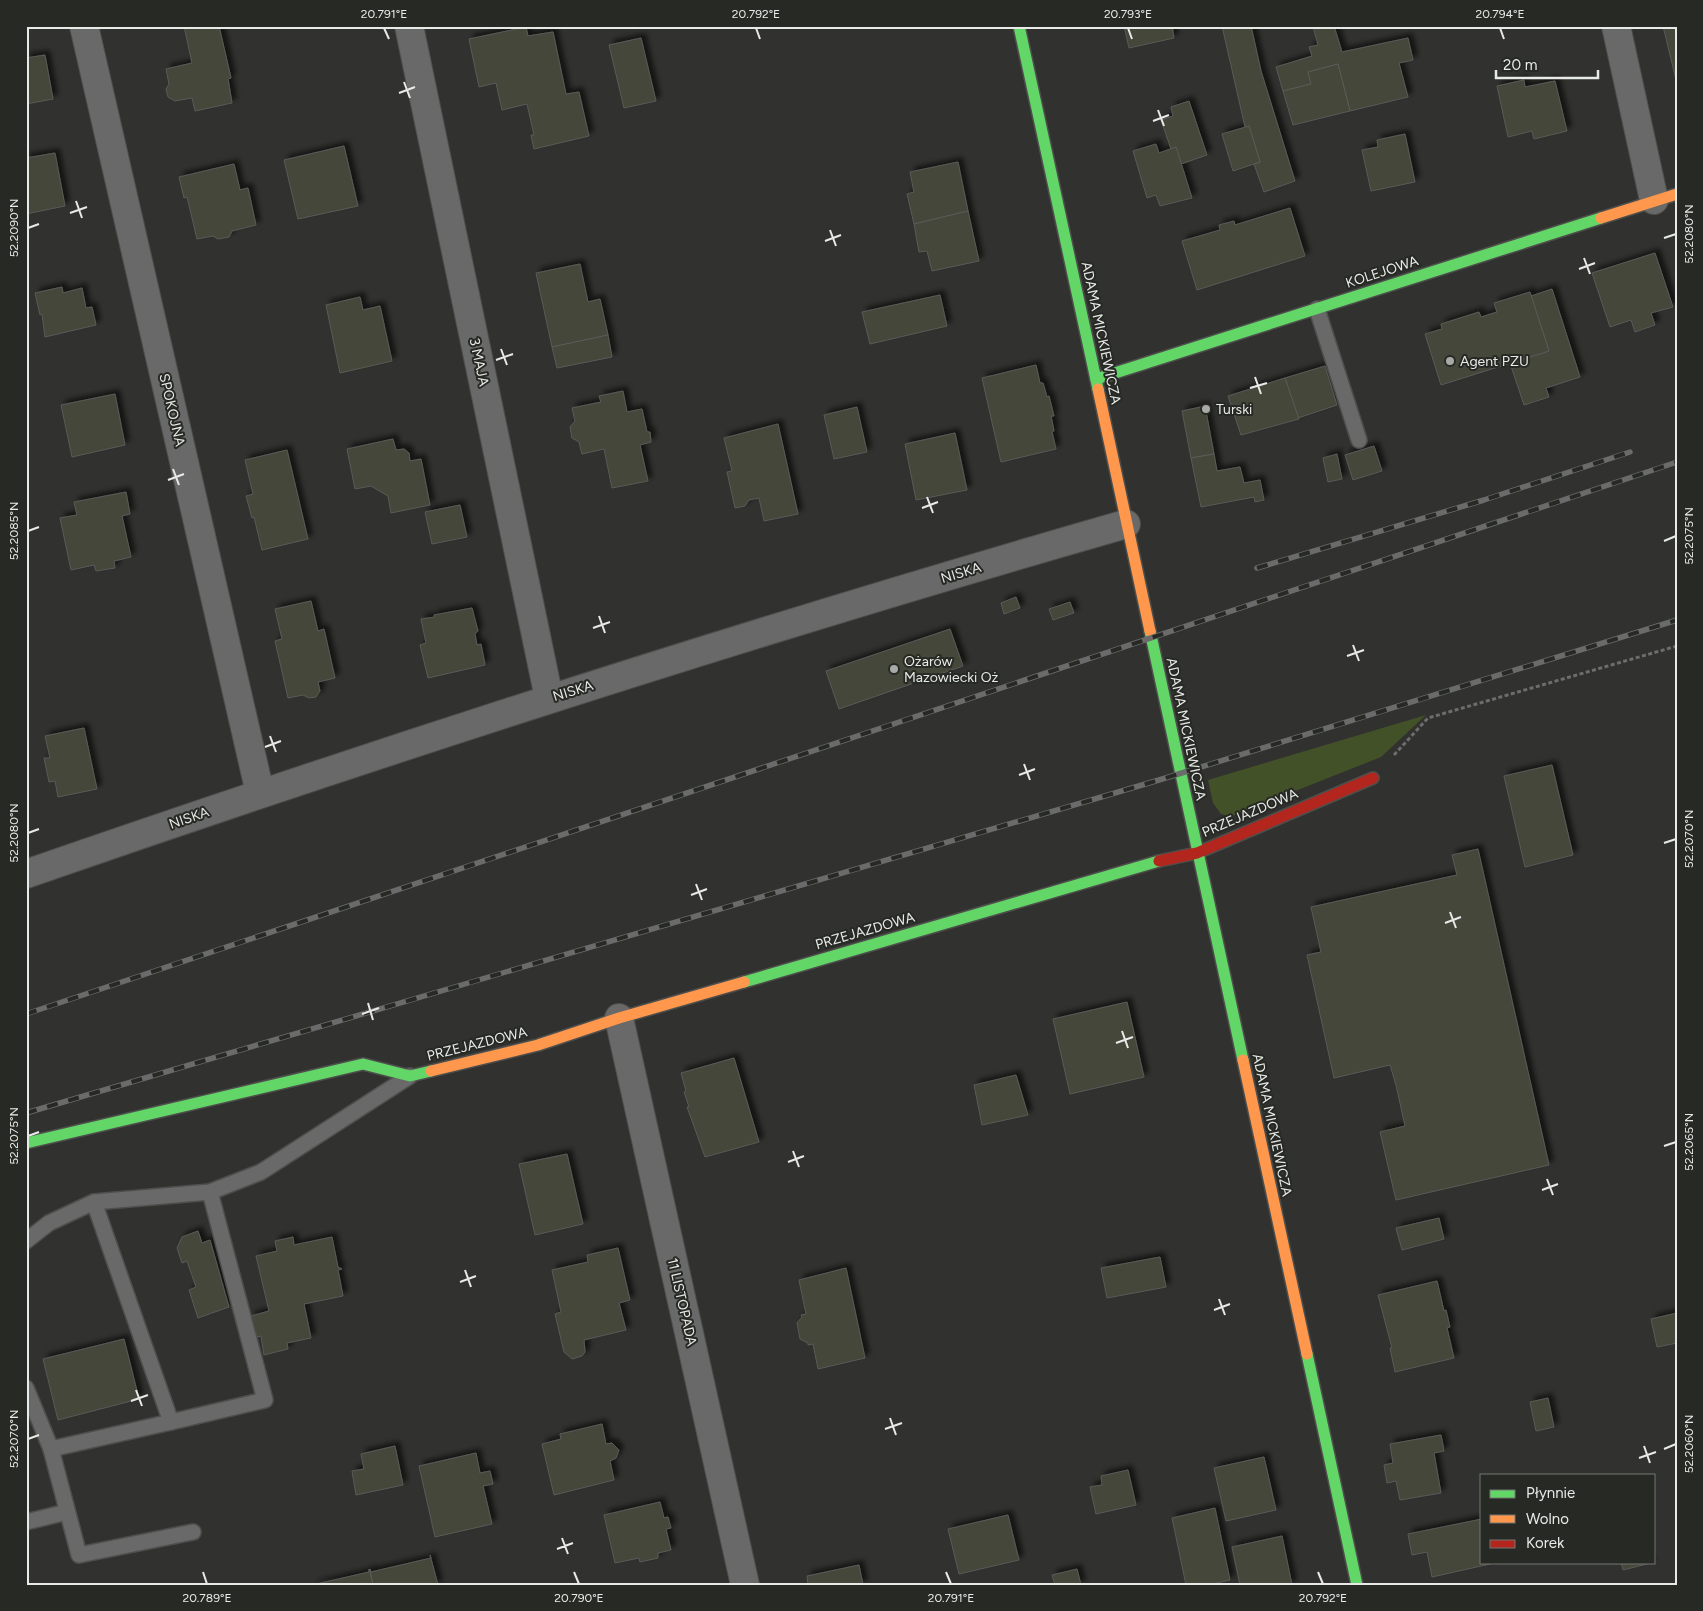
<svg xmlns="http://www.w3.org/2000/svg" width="1703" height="1611" font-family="Figtree,sans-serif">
	<defs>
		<filter id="shadow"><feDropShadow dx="4.5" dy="-4.5" stdDeviation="2.5" flood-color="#0009"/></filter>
	</defs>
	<rect width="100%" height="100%" fill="#31322f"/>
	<path fill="#435128" d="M1426,715l-45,42 -146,58 -5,1 -9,-2 -8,-11 -5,-23z"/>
	<g fill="#44473a" stroke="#5a5a58" filter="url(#shadow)">
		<path d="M184,26h35l12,52 -3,1 4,24 -37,8 -3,-13 -17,3 -7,-4 -2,-8 3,-5 -3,-15 26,-6z"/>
		<path d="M1124,26h48l2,12 -45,10z"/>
		<path d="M1222,26h29l10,45 34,110 -31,11 -10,-28 6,-2 -11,-36 -4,1z"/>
		<path d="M1313,26h21l8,26 66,-14 5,22 -14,3 9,34 -58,14 -12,-47 -30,8 3,12 -28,7 -7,-24 36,-11 -3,-9 9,-2z"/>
		<path d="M1663,26h14v58l-6,-25z"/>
		<path d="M526,27l2,9 25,-4 13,62 13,-2 10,44 -55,13 -3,-14h3l-7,-31 -25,6 -6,-27 -17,4 -10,-48z"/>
		<path d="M641,38l15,63 -32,7 -15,-63z"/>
		<path d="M45,55l8,44 -27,5v-46z"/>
		<path d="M1338,64l12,47 -57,14 -10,-34 28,-7 -3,-12z"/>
		<path d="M1524,80l1,7 30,-6 12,50 -33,8 -2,-8 -24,6 -11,-51z"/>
		<path d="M1189,101l18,54 -26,9 -5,-17 -5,2 -10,-29 12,-4 -2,-9z"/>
		<path d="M1249,126l11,36 -27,9 -11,-37z"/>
		<path d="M1405,134l10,48 -44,9 -9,-41 16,-3 -1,-7z"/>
		<path d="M1156,144l3,9 17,-6 16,51 -32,8 -4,-11 -9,3 -14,-47z"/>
		<path d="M344,146l14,60 -60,13 -14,-59z"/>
		<path d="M55,153l10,53 -39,8v-56z"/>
		<path d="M958,162l10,49 -54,13 -7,-30 7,-2 -4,-20z"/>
		<path d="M234,164l6,26 8,-2 8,37 -24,6 -3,6 -11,2 -5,-3 -16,3 -10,-42 -3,1 -5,-21z"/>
		<path d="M1290,208l15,48 -108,34 -15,-49 38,-11 -1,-5 15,-4 1,4z"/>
		<path d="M968,211l11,50 -47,10 -5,-20 -8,1 -5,-28z"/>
		<path d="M1655,253l18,54 -22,6 4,12 -20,7 -4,-12 -21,7 -18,-54z"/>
		<path d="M580,264l8,38 12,-3 8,36 -56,12 -16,-74z"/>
		<path d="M62,287l1,6 19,-5 4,20 6,-1 4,18 -51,12 -3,-23 -2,1 -5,-22z"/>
		<path d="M1552,289l28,88 -34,11 3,9 -25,8 -14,-42 39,-12 -18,-55z"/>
		<path d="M1530,292l19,59 -108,34 -16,-51 17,-5 -1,-5 38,-12 2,5 16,-5 -3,-9z"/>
		<path d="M940,295l7,31 -77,18 -8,-32z"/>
		<path d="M360,297l3,13 17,-4 12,55 -52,12 -14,-68z"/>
		<path d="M608,335l4,22 -55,11 -5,-21z"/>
		<path d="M1036,365l4,18h3l4,14 2,-1 5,20h-3l3,15 -2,1 4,17 -55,13 -19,-84z"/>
		<path d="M1325,366l12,39 -39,13 -13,-40z"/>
		<path d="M1285,378l14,41 -58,16 -13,-39z"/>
		<path d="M623,391l4,21 15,-3 5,23h3l1,10 -11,3 8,36 -36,7 -8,-39 -22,5 -3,-12 -7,-4 -2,-11 5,-6 -3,-13 29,-6 -2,-6z"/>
		<path d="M115,394l10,51 -53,12 -11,-52z"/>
		<path d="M1205,406l9,48 -23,4 -9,-47z"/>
		<path d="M857,407l10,45 -33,7 -10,-44z"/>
		<path d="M778,424l20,90 -34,7 -5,-23 -10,2 -4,6 -10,2 -8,-36 5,-1 -8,-33z"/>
		<path d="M955,433l12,57 -51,10 -11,-56z"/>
		<path d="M393,439l3,11 8,-1 5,4 1,8 11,-2 9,46 -39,8 -3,-17 -17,-10 -16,3 -8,-40z"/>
		<path d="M1374,446l8,25 -29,9 -8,-25z"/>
		<path d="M287,450l21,89 -46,11 -8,-33 -2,1 -6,-22 7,-2 -8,-34z"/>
		<path d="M1214,454l3,17 23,-4 4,16 16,-3 4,20 -9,2 -1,-5 -53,10 -10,-49z"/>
		<path d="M1337,454l5,25 -14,3 -5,-24z"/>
		<path d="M126,492l4,22 -8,2 9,41 -17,4 1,7 -19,3 -2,-6 -23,5 -11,-52 17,-3 -3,-13z"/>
		<path d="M460,505l7,32 -35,7 -7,-32z"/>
		<path d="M1016,597l4,11 -16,6 -3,-11z"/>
		<path d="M311,601l7,30 6,-2 11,49 -17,4 2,9 -4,6 -7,1 -6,-3 -15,3 -13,-57 7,-2 -7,-30z"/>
		<path d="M1070,602l4,11 -21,7 -4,-11z"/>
		<path d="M472,608l6,23 -3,3 2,11 4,-1 4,21 -57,13 -8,-33 6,-2 -5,-24 14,-2 -1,-2z"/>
		<path d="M950,629l13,37 -124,43 -13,-38z"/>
		<path d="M84,728l13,61 -39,8 -3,-16 -6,1 -5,-24h6l-5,-22z"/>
		<path d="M1552,765l21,90 -48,12 -21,-91z"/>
		<path d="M1478,849l71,316 -153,35 -16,-68 25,-6 -9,-41 -6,-20 -56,13 -27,-123 14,-3 -10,-45 146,-32 -5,-20z"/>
		<path d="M1127,1002l17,75 -74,17 -17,-75z"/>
		<path d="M734,1058l25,84 -54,15 -18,-50h2l-5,-15 2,-1 -5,-18z"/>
		<path d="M1016,1075l12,40 -46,10 -8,-40z"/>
		<path d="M567,1154l16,70 -48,11 -16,-71z"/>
		<path d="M1439,1218l5,21 -42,11 -6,-22z"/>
		<path d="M198,1231l4,12 8,-3 19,67 -31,11 -9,-28 7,-3 -9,-26 -5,2 -5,-15 5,-11z"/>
		<path d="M293,1237l1,8 38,-8 6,30 4,2 -4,1 5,26 -39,8 7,34 -24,5 1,6 -24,6 -3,-19 -5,1 -5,-21 18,-5 -13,-55 21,-5 -2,-10z"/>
		<path d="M618,1248l12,52 -11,3 7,27 -42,10 1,12 -3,4 -10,3 -8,-7 -9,-38 6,-2 -9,-42 36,-8 -1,-7z"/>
		<path d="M1160,1257l6,30 -59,11 -6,-30z"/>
		<path d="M846,1268l19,90 -47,11 -5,-25 -5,1v-2l-8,-4 -3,-16 5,-6 -1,-2 5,-1 -7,-34z"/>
		<path d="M1437,1281l7,30 2,-1 4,17 -3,1 7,30 -59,14 -5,-24h2l-14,-53z"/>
		<path d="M1677,1313v30l-20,4 -6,-28z"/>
		<path d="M124,1339l15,60 -81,21 -15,-61z"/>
		<path d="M1548,1398l6,29 -18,4 -6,-29z"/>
		<path d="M602,1424l4,20 6,-1 7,7 -3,8 -6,3 4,19 -60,15 -12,-51 19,-5 -1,-5z"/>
		<path d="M1441,1435l3,16 -10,2 7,40 -41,7 -4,-19 -9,2 -3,-18 9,-2 -3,-19z"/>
		<path d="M395,1446l8,39 -47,10 -4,-24 12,-2 -3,-15z"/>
		<path d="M476,1453l4,20 10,-2 3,13 -10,2 9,38 -57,13 -16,-71z"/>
		<path d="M1264,1457l12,53 -50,11 -12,-53z"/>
		<path d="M1128,1470l8,35 -40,9 -6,-27 12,-2 -1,-9z"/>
		<path d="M660,1502l4,16 4,-1 3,11 -5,1 5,21 -13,3v5l-18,4 -1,-4 -24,5 -11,-48z"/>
		<path d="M1215,1508l15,72 -22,5h-22l-14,-67z"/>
		<path d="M1008,1515l11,45 -60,14 -11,-45z"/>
		<path d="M1482,1519v43h17l-67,15 -5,-25 -15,3 -4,-21z"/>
		<path d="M1282,1536l10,49h-52l-8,-38z"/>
		<path d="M430,1555l8,30h-65l-3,-16 1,3 60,-14z"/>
		<path d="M1621,1562h30v1l-28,7z"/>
		<path d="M859,1565l4,20h-55l-1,-9z"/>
		<path d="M369,1569l4,16h-61l57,-13z"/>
		<path d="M1077,1569l4,16h-26l-3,-10z"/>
	</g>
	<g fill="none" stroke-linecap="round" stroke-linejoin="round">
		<defs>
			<g id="lane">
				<path d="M1317,309l42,131"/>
				<path d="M26,1241l23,-18 45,-21 116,-10 51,-20 149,-96"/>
				<path d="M26,1388l25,61 120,-27 -77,-220"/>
				<path d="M171,1422l94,-22 -55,-208"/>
				<path d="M51,1449l28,106 114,-23"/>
				<path d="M26,1522l41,-10"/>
			</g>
			<g id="street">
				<path d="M84,26l176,767"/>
				<path d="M409,26l140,672"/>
				<path d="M1616,26l38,174"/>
				<path d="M26,874c364,-126 730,-244 1100,-350"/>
				<path d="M619,1018l126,567"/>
			</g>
			<g id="fast">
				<path d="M1019,26l79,363"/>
				<path d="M1096,379l505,-161"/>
				<path d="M1150,631l93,429"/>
				<path d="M744,982l415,-121"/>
				<path d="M26,1143l337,-79 47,12 21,-5"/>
				<path d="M1307,1354l50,231"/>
			</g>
			<g id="slow">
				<path d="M1601,218l76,-24"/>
				<path d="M1098,389l52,242"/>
				<path d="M1243,1060l64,294"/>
				<path d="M431,1071l107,-26 81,-27 125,-36"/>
			</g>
			<path id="jam" d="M1159,861l38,-8 176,-75"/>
		</defs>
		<use href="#lane" stroke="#4e4f4d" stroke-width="18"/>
		<use href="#street" stroke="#4e4f4d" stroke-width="30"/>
		<use href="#fast" stroke="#4e4f4d" stroke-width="14"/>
		<use href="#slow" stroke="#4e4f4d" stroke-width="14"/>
		<use href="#jam" stroke="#4e4f4d" stroke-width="14"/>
		<path stroke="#6d6e6c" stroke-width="3" stroke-dasharray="4 2.5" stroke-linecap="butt" d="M1394,755l34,-37 249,-72"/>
		<use href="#lane" stroke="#686968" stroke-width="15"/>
		<use href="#street" stroke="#686968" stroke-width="28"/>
		<use href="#fast" stroke="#63d668" stroke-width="11"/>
		<use href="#slow" stroke="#ff974d" stroke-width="11"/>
		<use href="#jam" stroke="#b3261e" stroke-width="11"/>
		<defs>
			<g id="rail">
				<path d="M1257,568l227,-68 146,-48"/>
				<path d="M26,1014l1651,-552"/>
				<path d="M26,1113l1133,-333 518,-160"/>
			</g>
		</defs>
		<use href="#rail" stroke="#6a6b6a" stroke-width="5.5"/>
		<use href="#rail" stroke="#272924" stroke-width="4" stroke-dasharray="11" stroke-linecap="butt"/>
	</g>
	<path fill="none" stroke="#e8eae7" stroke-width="2" d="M384,28l5,11M756,28l4,11M1128,28l4,11M1500,28l4,11M404,82l6,16M399,93l16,-6M1158,110l6,16M1153,121l16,-6M76,201l6,17M70,213l17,-6M28,228l11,-4M830,230l6,16M1664,238l12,-4M825,241l16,-6M1584,258l6,16M1579,269l16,-6M501,349l6,16M496,360l17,-6M1255,377l6,17M1250,388l17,-5M173,469l6,16M168,480l16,-6M927,497l6,16M922,508l16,-6M28,531l11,-4M1664,541l12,-5M599,616l6,17M593,628l17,-6M1353,645l6,16M1347,656l17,-6M270,736l6,16M265,747l16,-6M1024,764l6,16M1019,775l16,-6M28,833l11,-4M1664,843l12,-4M696,884l6,16M691,895l16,-6M1450,912l6,16M1445,923l16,-6M368,1003l5,17M362,1014l17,-6M1122,1031l6,17M1116,1043l17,-6M28,1136l11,-4M1664,1146l12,-4M793,1151l6,16M788,1162l16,-6M1547,1179l6,16M1542,1190l16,-6M465,1270l6,17M460,1282l16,-6M1219,1299l6,16M1214,1310l16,-6M136,1390l6,16M131,1401l17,-6M890,1418l6,17M885,1429l17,-6M28,1439l11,-4M1644,1446l6,17M1664,1449l12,-5M1639,1458l17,-6M562,1538l6,16M557,1549l16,-6M203,1572l4,12M574,1572l5,12M946,1572l5,12M1318,1572l5,12"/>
	<g fill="#a8aaa7" stroke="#272924" stroke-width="2">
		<circle cx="1450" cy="361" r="5"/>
		<circle cx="1206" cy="409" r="5"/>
		<circle cx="894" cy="669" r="5"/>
	</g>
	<g text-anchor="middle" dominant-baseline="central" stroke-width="4" stroke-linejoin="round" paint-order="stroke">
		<g font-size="14" fill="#e8eae7" stroke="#272924">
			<text transform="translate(1382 272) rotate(-18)">KOLEJOWA</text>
			<text transform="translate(1101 333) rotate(78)">ADAMA MICKIEWICZA</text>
			<text transform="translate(479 362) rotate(78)">3 MAJA</text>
			<text transform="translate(172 410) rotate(77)">SPOKOJNA</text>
			<text transform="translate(961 573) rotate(-17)">NISKA</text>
			<text transform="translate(573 691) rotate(-17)">NISKA</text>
			<text transform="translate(1186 729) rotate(78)">ADAMA MICKIEWICZA</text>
			<text transform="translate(1250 813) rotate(-23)">PRZEJAZDOWA</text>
			<text transform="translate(189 818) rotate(-19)">NISKA</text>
			<text transform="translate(865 931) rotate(-16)">PRZEJAZDOWA</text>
			<text transform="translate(477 1044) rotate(-14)">PRZEJAZDOWA</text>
			<text transform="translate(1272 1125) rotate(78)">ADAMA MICKIEWICZA</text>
			<text transform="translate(682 1302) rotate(77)">11 LISTOPADA</text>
		</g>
		<g font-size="14" fill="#e8eae7" stroke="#272924" text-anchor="start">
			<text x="1460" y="361">Agent PZU</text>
			<text x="1216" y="409">Turski</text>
			<text x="904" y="661">Ożarów<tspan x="904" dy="16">Mazowiecki Oż</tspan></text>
		</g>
	</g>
	<rect width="1703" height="1611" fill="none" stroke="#272924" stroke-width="55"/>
	<rect x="1480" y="1474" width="175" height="90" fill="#272924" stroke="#747672"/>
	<rect x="1490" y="1490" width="25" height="8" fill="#63d668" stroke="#747672"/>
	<text x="1526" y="1498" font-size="15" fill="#e8eae7">Płynnie</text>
	<rect x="1490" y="1515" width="25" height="8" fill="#ff974d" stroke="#747672"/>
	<text x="1526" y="1524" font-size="15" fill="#e8eae7">Wolno</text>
	<rect x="1490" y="1540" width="25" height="8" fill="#b3261e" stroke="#747672"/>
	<text x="1526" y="1548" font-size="15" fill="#e8eae7">Korek</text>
	<path d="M1496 70v8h102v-8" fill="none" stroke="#e8eae7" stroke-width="2.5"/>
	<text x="1503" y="70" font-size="15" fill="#e8eae7" stroke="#272924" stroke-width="4" paint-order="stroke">20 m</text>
	<rect x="28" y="28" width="1648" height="1556" fill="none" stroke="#e8eae7" stroke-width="2"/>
	<g font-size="12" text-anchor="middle" fill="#e8eae7">
		<text x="384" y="18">20.791°E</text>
		<text x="756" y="18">20.792°E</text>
		<text x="1128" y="18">20.793°E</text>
		<text x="1500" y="18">20.794°E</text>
		<text transform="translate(14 228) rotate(-90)" y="4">52.2090°N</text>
		<text transform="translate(1689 234) rotate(-90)" y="4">52.2080°N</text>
		<text transform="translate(14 531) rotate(-90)" y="4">52.2085°N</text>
		<text transform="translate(1689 536) rotate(-90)" y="4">52.2075°N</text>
		<text transform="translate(14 833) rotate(-90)" y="4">52.2080°N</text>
		<text transform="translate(1689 839) rotate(-90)" y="4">52.2070°N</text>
		<text transform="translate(14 1136) rotate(-90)" y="4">52.2075°N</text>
		<text transform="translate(1689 1142) rotate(-90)" y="4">52.2065°N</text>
		<text transform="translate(14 1439) rotate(-90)" y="4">52.2070°N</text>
		<text transform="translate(1689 1444) rotate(-90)" y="4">52.2060°N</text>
		<text x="207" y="1602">20.789°E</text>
		<text x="579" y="1602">20.790°E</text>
		<text x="951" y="1602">20.791°E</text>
		<text x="1323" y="1602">20.792°E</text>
	</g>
</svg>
